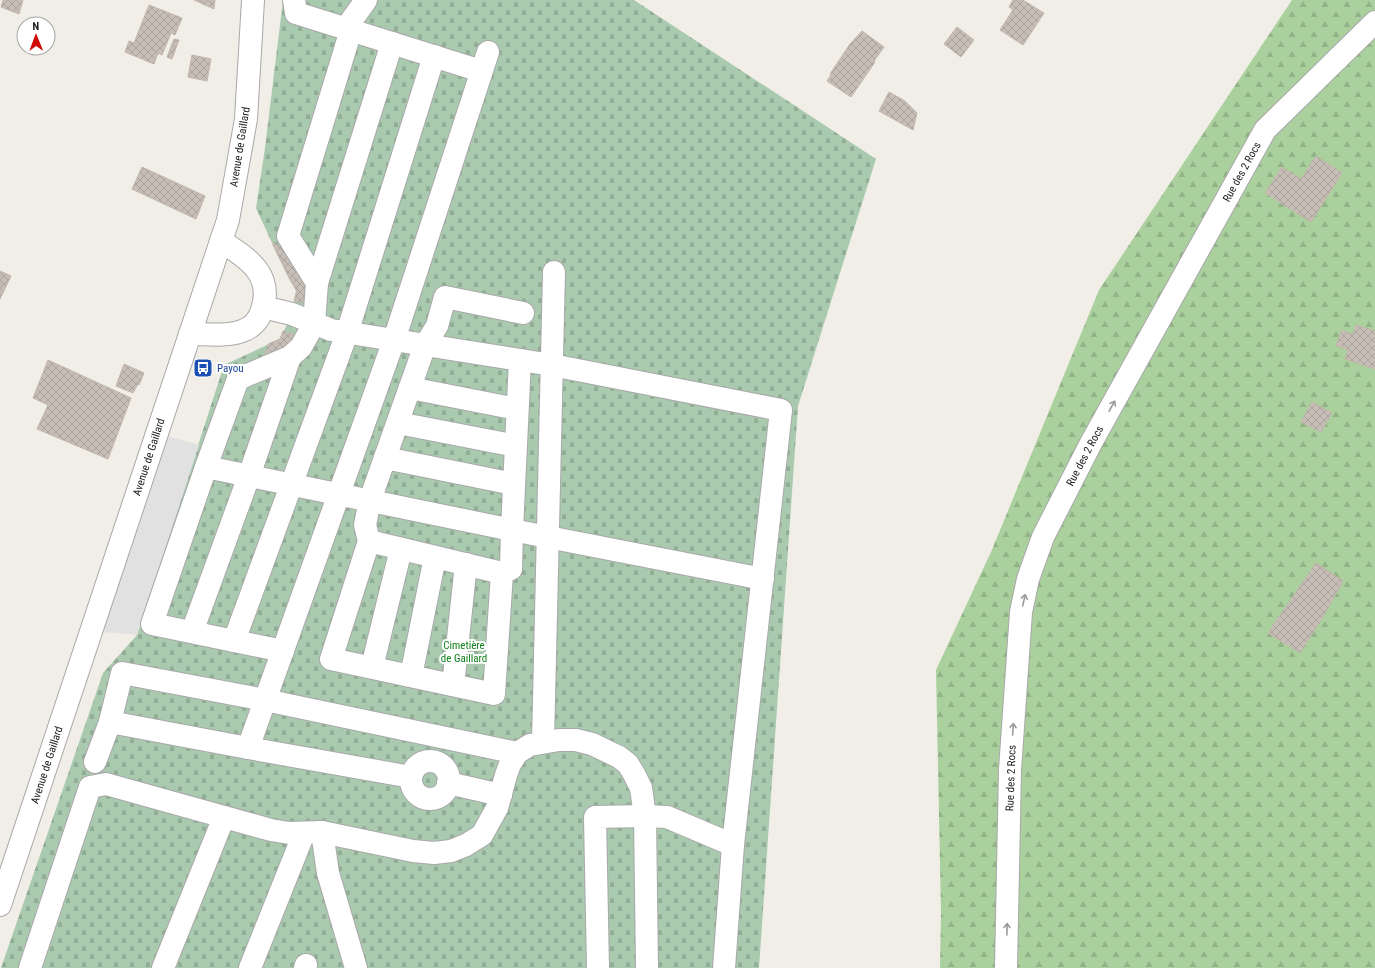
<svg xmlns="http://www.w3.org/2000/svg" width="1375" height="968" font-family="'Roboto Condensed',sans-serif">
	<defs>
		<pattern id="forest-firs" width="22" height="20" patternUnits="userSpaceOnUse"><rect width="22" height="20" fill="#aad09e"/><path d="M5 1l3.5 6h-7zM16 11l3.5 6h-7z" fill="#92b288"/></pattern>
		<pattern id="cemetery-stones" width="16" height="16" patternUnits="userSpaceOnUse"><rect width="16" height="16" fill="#a9caaf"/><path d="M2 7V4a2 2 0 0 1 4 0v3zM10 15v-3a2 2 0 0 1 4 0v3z" fill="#91ad96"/></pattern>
		<pattern id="building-cross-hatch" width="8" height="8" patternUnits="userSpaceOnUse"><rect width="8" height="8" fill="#c6beb7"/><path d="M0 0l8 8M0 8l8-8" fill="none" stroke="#aaa39d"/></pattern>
	</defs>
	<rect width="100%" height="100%" fill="#f1eee8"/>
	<path fill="url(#forest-firs)" d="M1292,0h83v968h-435l1,-56 -5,-242 55,-118 108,-262z"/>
	<path fill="url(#cemetery-stones)" d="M283,0h351l242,159 -78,247 -39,562h-758l102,-295 34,-38 87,-270 56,-26 12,-25 2,-14 2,-9 -23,-46 -17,-37 9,-60z"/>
	<path fill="#e1e1e1" d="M167,436l32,9 -62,190 -34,-3z"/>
	<g fill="url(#building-cross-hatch)" stroke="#c3b6aa">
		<path d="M3,0h20l-4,14 -18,-7z"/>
		<path d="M194,0h21l-1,9z"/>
		<path d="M1013,0h10l21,13 -21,32 -23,-15 13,-20 -4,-3z"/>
		<path d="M149,5l33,13 -7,17 -4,-2 -9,22 -28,-12z"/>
		<path d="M957,27l17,13 -13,17 -17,-13z"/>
		<path d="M862,31l22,16 -10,14 1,1 -24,35 -24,-16 4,-6 -1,-1 20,-30z"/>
		<path d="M174,39l5,1 -7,19 -5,-2z"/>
		<path d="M129,41l29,12 -4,11 -29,-12z"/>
		<path d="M192,55l19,4 -4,22 -19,-4z"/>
		<path d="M889,92l16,9 12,12 -4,17 -34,-19z"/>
		<path d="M1316,156l26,17 -31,49 -46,-29 17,-26 19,12z"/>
		<path d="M142,167l63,29 -9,23 -64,-30z"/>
		<path d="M273,243l12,6 14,26 -9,5 -17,-35z"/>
		<path d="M0,271l11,5 -11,23z"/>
		<path d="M299,275l8,17 -4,11 -9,-3 3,-9 -7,-11z"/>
		<path d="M1356,325l19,6v38l-30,-10 3,-9 -7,-3 5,-15 7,2z"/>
		<path d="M1342,330l4,2 -5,15 -5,-1z"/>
		<path d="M283,331l10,3 -4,11 -24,11 3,-12 12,-5z"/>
		<path d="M48,360l83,38 -23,61 -71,-30 11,-24 -15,-7z"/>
		<path d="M124,364l20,9 -5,12 -1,-1 -5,9 -17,-7z"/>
		<path d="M1312,402l20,11 -11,19 -20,-10z"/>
		<path d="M1316,563l27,18 -19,34 -24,38 -32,-20z"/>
	</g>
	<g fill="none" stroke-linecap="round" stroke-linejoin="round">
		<defs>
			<g id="minor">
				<path d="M294,0l2,13 185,58"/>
				<path d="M346,28l20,-28"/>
				<path d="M317,283l75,-240"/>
				<path d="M263,307l29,7 39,16 221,35 229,45 -48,435 -9,123"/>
				<path d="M190,334c16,0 36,3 52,-3 10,-3 17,-11 20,-21 12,-36 -15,-52 -41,-69"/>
				<path d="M520,360l-8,170 -1,39 -9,4 -8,121 -163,-35 38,-118 -4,-16 5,-25 55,-155 12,-19 8,-29 78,16"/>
				<path d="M410,388l107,21"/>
				<path d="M398,423l118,23"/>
				<path d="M385,458l129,26"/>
				<path d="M206,467l306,63 251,49"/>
				<path d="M369,541l133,32"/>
				<path d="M192,632l57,-156 41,-119"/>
				<path d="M234,641l113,-308 87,-277"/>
				<path d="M283,651l-131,-27 54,-157 32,-88 52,-22 11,-10 13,-23 3,-41 -29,-47 63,-206"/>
				<path d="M372,667l29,-118"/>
				<path d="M411,676l24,-119"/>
				<path d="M453,685l13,-121"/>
				<path d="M543,742l11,-470"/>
				<path d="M248,748l146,-408 94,-288"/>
				<circle cx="430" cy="780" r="19"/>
				<path d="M95,762l15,-40"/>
				<path d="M411,777l-163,-29 -138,-26 12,-49 143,27 252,53"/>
				<path d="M448,783l53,12"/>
				<path d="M322,832l6,41 28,95"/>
				<path d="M0,905l228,-685 18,-101 7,-119"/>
				<path d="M30,968l60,-181 16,-3 165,46 18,3 33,-1 91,19 21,2 17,-2 15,-6 16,-10 15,-27 9,-33 4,-11 7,-11 13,-8 29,-5h17l16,4 27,13 9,7 6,10 7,14 4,28 2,152"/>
				<path d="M163,968l61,-151"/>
				<path d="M250,968l54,-135"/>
				<path d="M305,968l1,-3"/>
				<path d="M598,968l-3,-151 50,-1 22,1 66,28"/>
				<path d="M1006,968l4,-198 11,-158 7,-33 15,-42 48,-94 174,-313 110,-108"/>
			</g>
		</defs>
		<use href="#minor" stroke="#a8a8a8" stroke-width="24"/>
		<use href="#minor" stroke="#fff" stroke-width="22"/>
	</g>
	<defs><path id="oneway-shaft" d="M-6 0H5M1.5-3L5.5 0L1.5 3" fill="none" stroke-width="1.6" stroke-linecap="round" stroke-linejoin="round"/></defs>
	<g stroke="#9b9b9b">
		<use href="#oneway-shaft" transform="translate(1112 406) rotate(-61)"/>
		<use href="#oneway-shaft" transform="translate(1024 600) rotate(-77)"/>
		<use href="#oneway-shaft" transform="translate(1013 729) rotate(-86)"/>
		<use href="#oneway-shaft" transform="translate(1007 929) rotate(-89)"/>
	</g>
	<defs>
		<symbol id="bus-square" viewBox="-11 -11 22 22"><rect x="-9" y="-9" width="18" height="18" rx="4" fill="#1a4fb4" stroke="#fff"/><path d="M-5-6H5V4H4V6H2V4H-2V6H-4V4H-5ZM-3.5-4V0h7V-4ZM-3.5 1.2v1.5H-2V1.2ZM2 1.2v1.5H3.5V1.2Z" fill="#fff"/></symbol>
	</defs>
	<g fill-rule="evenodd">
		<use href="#bus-square" x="192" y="357" width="22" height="22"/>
	</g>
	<g text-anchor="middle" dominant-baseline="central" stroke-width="4" stroke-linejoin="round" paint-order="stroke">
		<g font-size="11" fill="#212121" stroke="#fff">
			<text transform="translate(240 147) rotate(-81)">Avenue de Gaillard</text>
			<text transform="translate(1242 172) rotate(-61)">Rue des 2 Rocs</text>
			<text transform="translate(1085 456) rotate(-62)">Rue des 2 Rocs</text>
			<text transform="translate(149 457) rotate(-72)">Avenue de Gaillard</text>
			<text transform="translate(47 765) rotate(-72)">Avenue de Gaillard</text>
			<text transform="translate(1011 778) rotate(-88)">Rue des 2 Rocs</text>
		</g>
		<g font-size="11" fill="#164399" stroke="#fff" text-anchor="start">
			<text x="217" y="368">Payou</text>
		</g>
		<g font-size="11" fill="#0e801c" stroke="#fff">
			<text x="464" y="645">Cimetière<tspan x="464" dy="13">de Gaillard</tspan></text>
		</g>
	</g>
	<g transform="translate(36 36) rotate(359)"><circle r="19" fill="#ffffff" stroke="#a6a6a6"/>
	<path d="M0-3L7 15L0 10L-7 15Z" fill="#cf0b03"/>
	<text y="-6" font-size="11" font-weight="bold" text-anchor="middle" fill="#212121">N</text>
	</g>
</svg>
